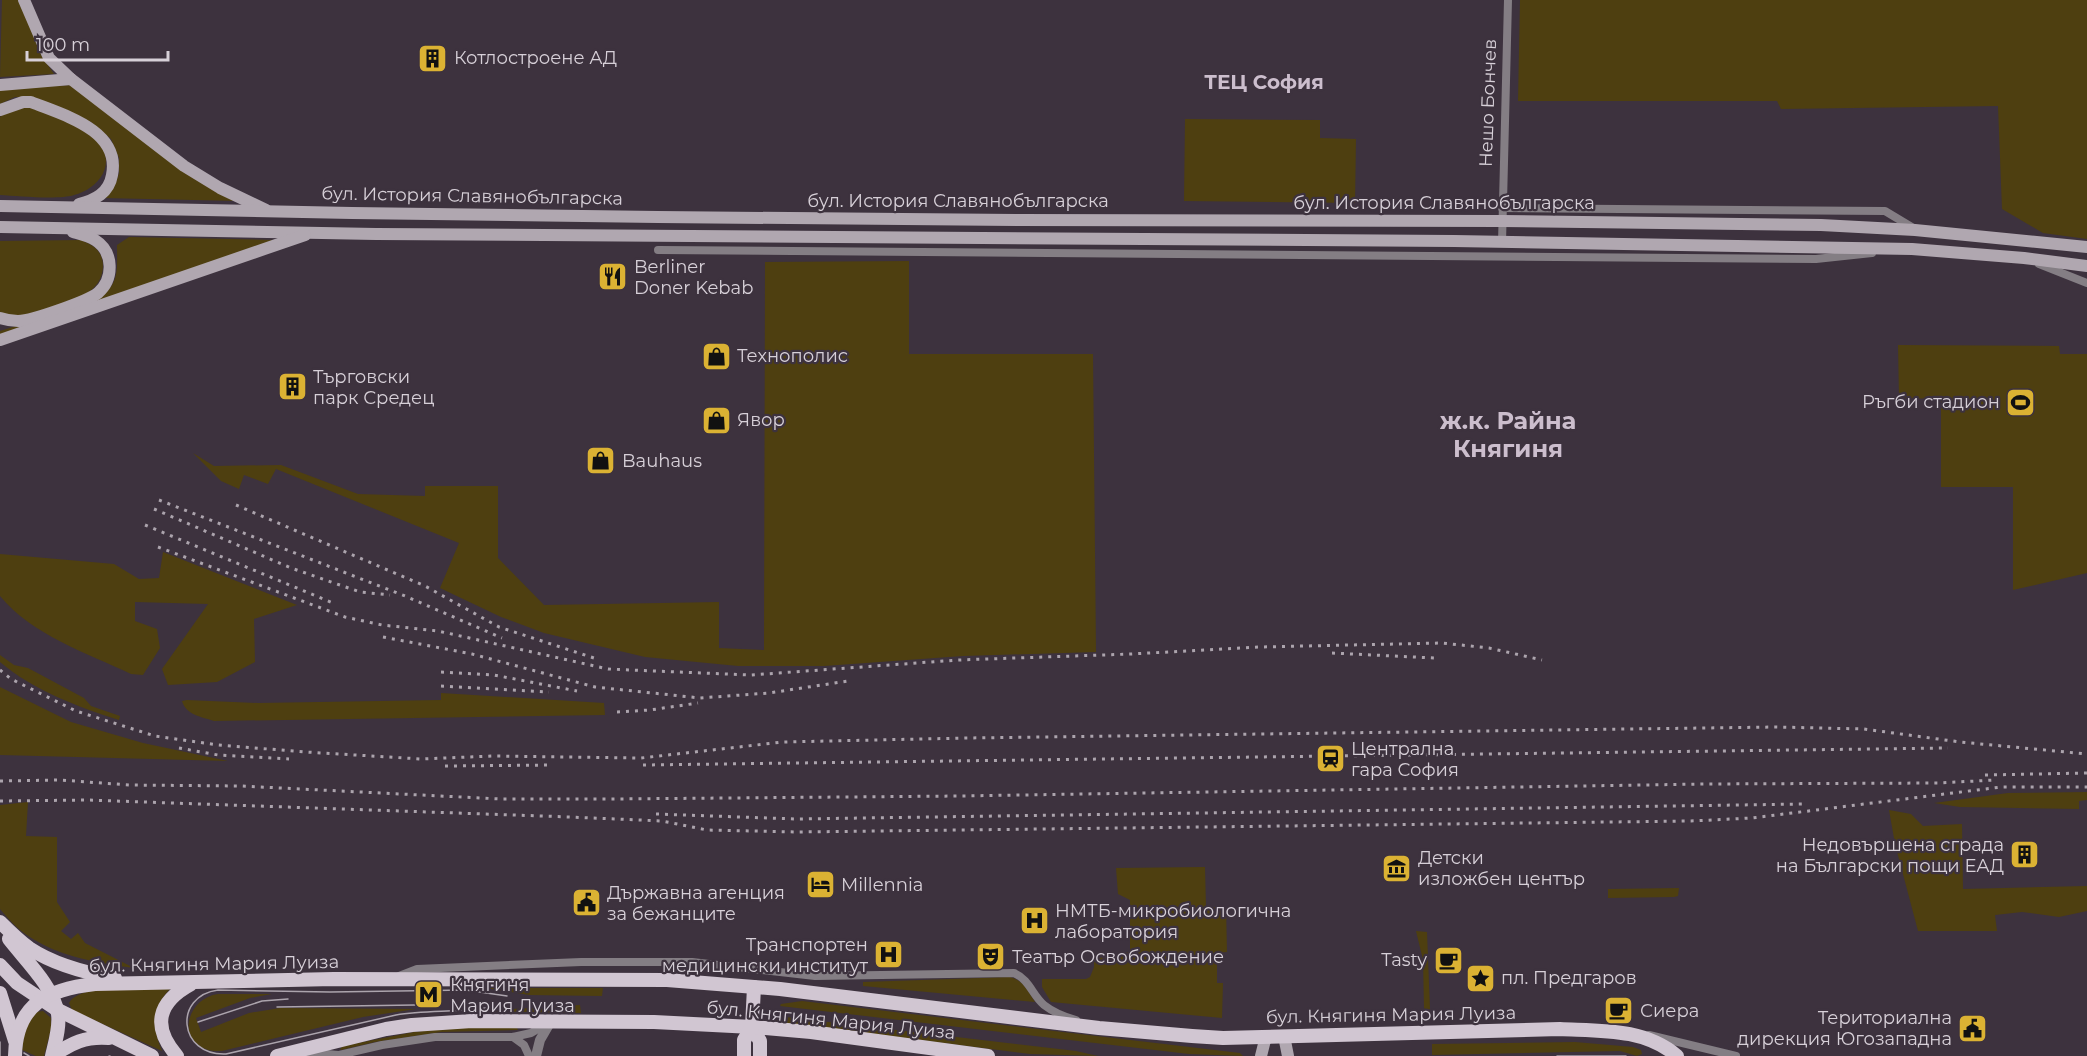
<svg xmlns="http://www.w3.org/2000/svg" width="2087" height="1056" font-family="Montserrat,sans-serif">
	<rect width="100%" height="100%" fill="#3d323e"/>
	<g fill="#4e3f10">
		<path d="M2,0h17l22,55 13,19 -54,3z"/>
		<path d="M1520,0h567v239l-44,-6 -41,-24 -4,-103 -217,3 -4,-8h-259z"/>
		<path d="M73,85c57,37 100,91 165,116l-136,-3 14,-16 3,-9v-15l-8,-19 -20,-17 -67,-25h-9l-15,7v-15z"/>
		<path d="M18,108c6,0 13,-1 18,0 14,3 52,22 61,32 21,23 2,49 -23,55 -15,5 -56,1 -74,0v-78l3,-3z"/>
		<path d="M1185,119l135,1v18l36,1 -1,64 -171,-2z"/>
		<path d="M129,237l148,3 -277,96v-5l95,-30c25,-16 22,-29 22,-56z"/>
		<path d="M81,240c12,5 22,11 22,26 -1,27 -27,33 -49,41 -8,3 -18,8 -26,9 -9,1 -19,-1 -28,-2v-73z"/>
		<path d="M909,261v93h184l3,298 -133,4 -139,10h-86l-93,-9 -101,-24 -43,-16 -61,-29 19,-45 -183,-74 -8,15 -24,-9 -5,14 -18,-8 -28,-28 21,13 67,-1 77,29 67,2v-10h73v72l46,47 175,-3v46l45,2 1,-388z"/>
		<path d="M1898,345l161,1 1,8h27v219l-74,17v-103h-72v-88l-42,-1z"/>
		<path d="M163,552l134,53 -43,14 1,43 -38,20 -49,3 -6,-16 46,-65 -73,-2v19l22,8 3,19 -17,27 -12,-1c-44,-21 -99,-39 -131,-78v-42l114,10 25,15 20,-1z"/>
		<path d="M0,655l14,10 14,3 56,30 7,8 29,10 -1,4c-41,-13 -86,-30 -119,-58z"/>
		<path d="M0,687l71,35 72,21 85,18 -228,-6z"/>
		<path d="M441,693l163,10 1,12 -391,6c-12,-4 -28,-6 -32,-20l5,-1 71,3 183,-3z"/>
		<path d="M2087,792v8l-8,1v8l-119,-2 -26,-4 74,-10z"/>
		<path d="M28,802l-2,34 31,1v65l13,20 -9,9 10,8 7,-6 7,10 49,25c-39,-5 -83,-13 -114,-38 -7,-6 -14,-14 -20,-21v-104z"/>
		<path d="M1889,810l22,4 12,12 39,-2 1,65 124,-3v25l-28,6 -37,-5 -27,3 2,16h-79l-23,-87z"/>
		<path d="M1205,867l1,40h20l1,45 -10,1v30h6l-1,35 -171,-16 -9,-15v-8h44l4,-2 4,-10v-9l24,-1 12,-6v-51l-12,-6 -2,-26z"/>
		<path d="M1679,888l-1,8 -4,1 -66,1v-9z"/>
		<path d="M1416,931l11,1 3,77 -4,2 -2,-3 -1,-48z"/>
		<path d="M1010,977c14,4 17,13 25,25l-172,-16v-4z"/>
		<path d="M171,988c-19,18 -19,40 -9,63l-90,-41 -3,-7c9,-20 81,-15 102,-15z"/>
		<path d="M486,988h117l-1,8 -73,-1z"/>
		<path d="M218,994h54l-22,4 -54,20 5,14 48,-19 31,-5 136,1 -53,8 -141,34c-5,0 -10,0 -14,-1 -33,-11 -20,-52 10,-56z"/>
		<path d="M802,1001l396,47 42,5 3,3 -54,-2 -409,-48 1,-2z"/>
		<path d="M580,1005l1,8 -101,-2z"/>
		<path d="M43,1011l8,7v11l-7,27h-8l-14,-6 3,-22 11,-16z"/>
		<path d="M769,1015l307,36 22,5 -68,-2 -251,-32z"/>
		<path d="M514,1027l3,1 1,2 -77,2 -66,10 -34,8 -1,-1 3,-3 71,-14 39,-4z"/>
		<path d="M1575,1042l58,5 8,3 1,4 -5,2 -17,-5 -188,4v-11z"/>
	</g>
	<g fill="none" stroke-linecap="round" stroke-linejoin="round">
		<g stroke="#847e84" stroke-width="8">
			<path d="M1502,208l383,3 30,18"/>
			<path d="M1502,243l6,-243"/>
			<path d="M658,250l1158,9 56,-6"/>
			<path d="M2039,264l48,19"/>
			<path d="M399,976l18,-7 164,-7h111l123,14 199,-3c16,7 18,22 30,32 10,8 21,12 32,15"/>
			<path d="M1649,1035l87,21"/>
			<path d="M513,1037l11,8 5,11"/>
			<path d="M306,1052l32,3"/>
			<path d="M335,1056l47,-11 53,-8h78l18,-4 17,-10"/>
		</g>
		<path stroke="#847e84" stroke-width="10" d="M536,1056l4,-16 11,-19"/>
		<g stroke="#b0a7b0" stroke-width="12">
			<path d="M24,0l25,58 22,21 113,87 36,22 46,22"/>
			<path d="M0,85l71,-6"/>
			<path d="M0,110l23,-8h8c32,13 90,28 81,73 -3,18 -17,25 -33,29"/>
			<path d="M0,206l352,7 306,4 358,3 486,1 319,4 94,5 172,17"/>
			<path d="M0,227l376,7 1078,7 458,8 112,9 63,8"/>
			<path d="M0,318c6,2 12,3 18,3 14,0 70,-20 80,-28 16,-14 16,-41 -3,-53 -6,-4 -15,-6 -22,-8"/>
			<path d="M0,340l305,-105"/>
			<path d="M1284,1036l4,20"/>
			<path d="M1261,1056l5,-20"/>
		</g>
		<g stroke="#d1c6d2" stroke-width="14">
			<path d="M0,922c9,9 18,18 29,26 24,16 57,25 86,30"/>
			<path d="M9,939c17,22 44,47 49,75 2,13 -3,29 -6,42"/>
			<path d="M0,965l17,18 39,26 96,47"/>
			<path d="M754,987l-2,40 8,14v15"/>
			<path d="M0,993l15,48"/>
			<path d="M15,1056c1,-52 33,-67 80,-72l239,-5 333,1 113,9 319,39 93,8 31,2 337,-9c41,2 84,-1 117,27"/>
			<path d="M53,1056c18,-13 33,-20 56,-18"/>
			<path d="M177,1056c-26,-30 -19,-54 14,-72"/>
			<path d="M277,1056l109,-27 26,-4 60,-4 182,1 98,5 59,5 177,24"/>
			<path d="M744,1056v-16l8,-13"/>
		</g>
		<g stroke="#aca4ad" stroke-width="1.5">
			<path d="M507,996l-41,-6 -136,2 -112,-2c-45,6 -40,66 8,64l170,-39c37,-6 75,-1 112,-12"/>
			<path d="M277,1007l138,-2"/>
			<path d="M198,1022l64,-21 26,-2"/>
			<path d="M0,1042v14"/>
			<path d="M24,1053l5,3"/>
			<path d="M109,1056h1"/>
			<path d="M1557,1056h69"/>
		</g>
		<g stroke="#aca4ad" stroke-width="3" stroke-dasharray="3 6" stroke-linecap="butt">
			<path d="M159,500l246,96 97,42"/>
			<path d="M236,505l189,81 74,41 98,32"/>
			<path d="M154,509l137,59 69,24 30,3"/>
			<path d="M145,525l188,78"/>
			<path d="M158,547l187,70 37,8 56,6 170,38 143,6 207,-15 173,-6 128,-7 183,-4 47,5 53,12"/>
			<path d="M383,637l89,17 123,33 105,11 69,-5 79,-12"/>
			<path d="M1332,653l102,5"/>
			<path d="M0,670l11,9 65,32 79,25 63,9 88,7 115,7 72,-3 148,2 142,-16 184,-4 810,-11 87,2 96,13 127,12"/>
			<path d="M441,672l53,3 83,16"/>
			<path d="M441,686l108,6"/>
			<path d="M617,712l33,-2 48,-7"/>
			<path d="M179,748l39,7 71,4"/>
			<path d="M643,765l1305,-17"/>
			<path d="M445,766l108,-1"/>
			<path d="M1985,775l102,-2"/>
			<path d="M0,781l60,-1 69,5 112,1 260,13h110l348,-3 746,-12 234,-1 55,-3"/>
			<path d="M0,801l87,-1 483,17 92,4 45,9 91,2 893,-11 61,-3 249,-31h86"/>
			<path d="M656,814l140,5 1009,-15"/>
		</g>
	</g>
	<defs>
		<symbol id="building-square" viewBox="-11 -11 22 22"><rect x="-9" y="-9" width="18" height="18" rx="4" fill="#dbb233" stroke="#3d323e"/><path d="M-4-6H4V6H1V3H-1V6H-4ZM-2.5-4.3h1.7v1.8h-1.7ZM.8-4.3h1.7v1.8H.8ZM-2.5-1h1.7V.8h-1.7ZM.8-1h1.7V.8H.8Z" fill="#111"/></symbol>
		<symbol id="restaurant-square" viewBox="-11 -11 22 22"><rect x="-9" y="-9" width="18" height="18" rx="4" fill="#dbb233" stroke="#3d323e"/><path d="M-5-6h1v4h1v-4h1v4h1v-4h1v5L-1.5 .5V6h-2V.5L-5-1ZM5-6V6H3V1.5H1.5Q1.5-4 5-6Z" fill="#111"/></symbol>
		<symbol id="shop-square" viewBox="-11 -11 22 22"><rect x="-9" y="-9" width="18" height="18" rx="4" fill="#dbb233" stroke="#3d323e"/><path d="M-5-2.5h2.3a2.7 3.5 0 0 1 5.4 0H5L5.5 6h-11ZM-1.5-2.5h3a1.5 2.3 0 0 0-3 0Z" fill="#111"/></symbol>
		<symbol id="stadium-square" viewBox="-11 -11 22 22"><rect x="-9" y="-9" width="18" height="18" rx="4" fill="#dbb233" stroke="#3d323e"/><path d="M0-5a6.5 5 0 1 0 0 10a6.5 5 0 1 0 0-10ZM-3.5-1.8h7v3.6h-7Z" fill="#111"/></symbol>
		<symbol id="station-square" viewBox="-11 -11 22 22"><rect x="-9" y="-9" width="18" height="18" rx="4" fill="#dbb233" stroke="#3d323e"/><path d="M-3-6H3Q5-6 5-4V2Q5 4 3 4L4.5 6H3L1.5 4h-3L-3 6H-4.5L-3 4Q-5 4-5 2V-4Q-5-6-3-6ZM-3.5-4v3h7v-3ZM-3.5 1v1.5H-2V1ZM2 1v1.5H3.5V1Z" fill="#111"/></symbol>
		<symbol id="museum-square" viewBox="-11 -11 22 22"><rect x="-9" y="-9" width="18" height="18" rx="4" fill="#dbb233" stroke="#3d323e"/><path d="M0-6L6-3V-2H-6V-3ZM-5-1h2V3h-2ZM-1-1h2V3h-2ZM3-1h2V3H3ZM-6 4H6V6H-6Z" fill="#111"/></symbol>
		<symbol id="hotel-square" viewBox="-11 -11 22 22"><rect x="-9" y="-9" width="18" height="18" rx="4" fill="#dbb233" stroke="#3d323e"/><path d="M-6-4.5h1.5V1H6V5H4.5V3h-9V5H-6ZM-4 0a1.8 1.8 0 1 1 3.6 0ZM.5 0V-2.5h3Q6-2.5 6 0Z" fill="#111"/></symbol>
		<symbol id="civic-square" viewBox="-11 -11 22 22"><rect x="-9" y="-9" width="18" height="18" rx="4" fill="#dbb233" stroke="#3d323e"/><path d="M-.6-6.5H3V-4.5H.6V-3L4-1V1h2V6H-6V1h2V-1L-.6-3ZM-1.2 2.5V6h2.4V2.5Z" fill="#111"/></symbol>
		<symbol id="hospital-square" viewBox="-11 -11 22 22"><rect x="-9" y="-9" width="18" height="18" rx="4" fill="#dbb233" stroke="#3d323e"/><path d="M-5-5h3v3.5h4V-5h3V5h-3V1.5h-4V5h-3Z" fill="#111"/></symbol>
		<symbol id="theatre-square" viewBox="-11 -11 22 22"><rect x="-9" y="-9" width="18" height="18" rx="4" fill="#dbb233" stroke="#3d323e"/><path d="M-5-5.5Q0-4 5-5.5V0Q5 5 0 6Q-5 5-5 0ZM-3.3-2.5H-1v1.5H-3.3ZM1-2.5H3.3v1.5H1ZM-2.8 1Q0 5.5 2.8 1Z" fill="#111"/></symbol>
		<symbol id="cafe-square" viewBox="-11 -11 22 22"><rect x="-9" y="-9" width="18" height="18" rx="4" fill="#dbb233" stroke="#3d323e"/><path d="M-5.5-4.5H6V0H3Q3 3.5 0 3.5H-2.5Q-5.5 3.5-5.5 0ZM3-3.2v2h1.7v-2ZM-6 4.5H4V6H-6Z" fill="#111"/></symbol>
		<symbol id="sight-square" viewBox="-11 -11 22 22"><rect x="-9" y="-9" width="18" height="18" rx="4" fill="#dbb233" stroke="#3d323e"/><path d="M0-6L1.8-2.2L6-1.7L2.9 1.2L3.7 5.4L0 3.3L-3.7 5.4L-2.9 1.2L-6-1.7L-1.8-2.2Z" fill="#111"/></symbol>
		<symbol id="metro-square" viewBox="-11 -11 22 22"><rect x="-9" y="-9" width="18" height="18" rx="4" fill="#dbb233" stroke="#3d323e"/><path d="M-5.5 5V-5H-3L0 0L3-5H5.5V5H3V-.5L0 4L-3-.5V5Z" fill="#111"/></symbol>
	</defs>
	<g fill-rule="evenodd">
		<use href="#building-square" x="416" y="42" width="33" height="33"/>
		<use href="#restaurant-square" x="596" y="260" width="33" height="33"/>
		<use href="#shop-square" x="700" y="340" width="33" height="33"/>
		<use href="#building-square" x="276" y="370" width="33" height="33"/>
		<use href="#stadium-square" x="2004" y="386" width="33" height="33"/>
		<use href="#shop-square" x="700" y="404" width="33" height="33"/>
		<use href="#shop-square" x="584" y="444" width="33" height="33"/>
		<use href="#station-square" x="1314" y="742" width="33" height="33"/>
		<use href="#building-square" x="2008" y="838" width="33" height="33"/>
		<use href="#museum-square" x="1380" y="852" width="33" height="33"/>
		<use href="#hotel-square" x="804" y="868" width="33" height="33"/>
		<use href="#civic-square" x="570" y="886" width="33" height="33"/>
		<use href="#hospital-square" x="1018" y="904" width="33" height="33"/>
		<use href="#hospital-square" x="872" y="938" width="33" height="33"/>
		<use href="#theatre-square" x="974" y="940" width="33" height="33"/>
		<use href="#cafe-square" x="1432" y="944" width="33" height="33"/>
		<use href="#sight-square" x="1464" y="962" width="33" height="33"/>
		<use href="#metro-square" x="412" y="978" width="33" height="33"/>
		<use href="#cafe-square" x="1602" y="994" width="33" height="33"/>
		<use href="#civic-square" x="1956" y="1012" width="33" height="33"/>
	</g>
	<g text-anchor="middle" dominant-baseline="central" stroke-width="4.5" stroke-linejoin="round" paint-order="stroke">
		<g font-size="18" fill="#d7d0d8" stroke="#3d323e" text-anchor="start">
			<text x="454" y="58">Котлостроене АД</text>
			<text x="634" y="267">Berliner<tspan x="634" dy="21">Doner Kebab</tspan></text>
			<text x="737" y="356">Технополис</text>
			<text x="313" y="377">Търговски<tspan x="313" dy="21">парк Средец</tspan></text>
			<text x="2000" y="402" text-anchor="end">Ръгби стадион</text>
			<text x="737" y="420">Явор</text>
			<text x="622" y="461">Bauhaus</text>
			<text x="1351" y="749">Централна<tspan x="1351" dy="21">гара София</tspan></text>
			<text x="2004" y="845" text-anchor="end">Недовършена сграда<tspan x="2004" dy="21">на Български пощи ЕАД</tspan></text>
			<text x="1418" y="858">Детски<tspan x="1418" dy="21">изложбен център</tspan></text>
			<text x="841" y="885">Millennia</text>
			<text x="607" y="893">Държавна агенция<tspan x="607" dy="21">за бежанците</tspan></text>
			<text x="1055" y="911">НМТБ-микробиологична<tspan x="1055" dy="21">лаборатория</tspan></text>
			<text x="868" y="945" text-anchor="end">Транспортен<tspan x="868" dy="21">медицински институт</tspan></text>
			<text x="1012" y="957">Театър Освобождение</text>
			<text x="1427" y="960" text-anchor="end">Tasty</text>
			<text x="1501" y="978">пл. Предгаров</text>
			<text x="450" y="985">Княгиня<tspan x="450" dy="21">Мария Луиза</tspan></text>
			<text x="1640" y="1011">Сиера</text>
			<text x="1952" y="1018" text-anchor="end">Териториална<tspan x="1952" dy="21">дирекция Югозападна</tspan></text>
		</g>
		<g font-size="18" fill="#d7d0d8" stroke="#3d323e">
			<text transform="translate(1488 103) rotate(-88)">Нешо Бончев</text>
			<text transform="translate(472 196) rotate(1)">бул. История Славянобългарска</text>
			<text x="958" y="201">бул. История Славянобългарска</text>
			<text x="1444" y="203">бул. История Славянобългарска</text>
			<text transform="translate(214 964) rotate(-1)">бул. Княгиня Мария Луиза</text>
			<text transform="translate(1391 1015) rotate(-1)">бул. Княгиня Мария Луиза</text>
			<text transform="translate(831 1020) rotate(6)">бул. Княгиня Мария Луиза</text>
		</g>
		<g font-size="20" font-weight="bold" fill="#ccbecd" stroke="#3d323e">
			<text x="1264" y="82">ТЕЦ София</text>
		</g>
		<g font-size="24" font-weight="bold" fill="#ccbecd" stroke="#3d323e">
			<text x="1508" y="420">ж.к. Райна<tspan x="1508" dy="28">Княгиня</tspan></text>
		</g>
	</g>
	<path d="M27 51v9h141v-9" fill="none" stroke="#d7d0d8" stroke-width="3"/>
	<text x="36" y="51" font-size="18" fill="#d7d0d8" stroke="#3d323e" stroke-width="4.5" paint-order="stroke">100 m</text>
</svg>
